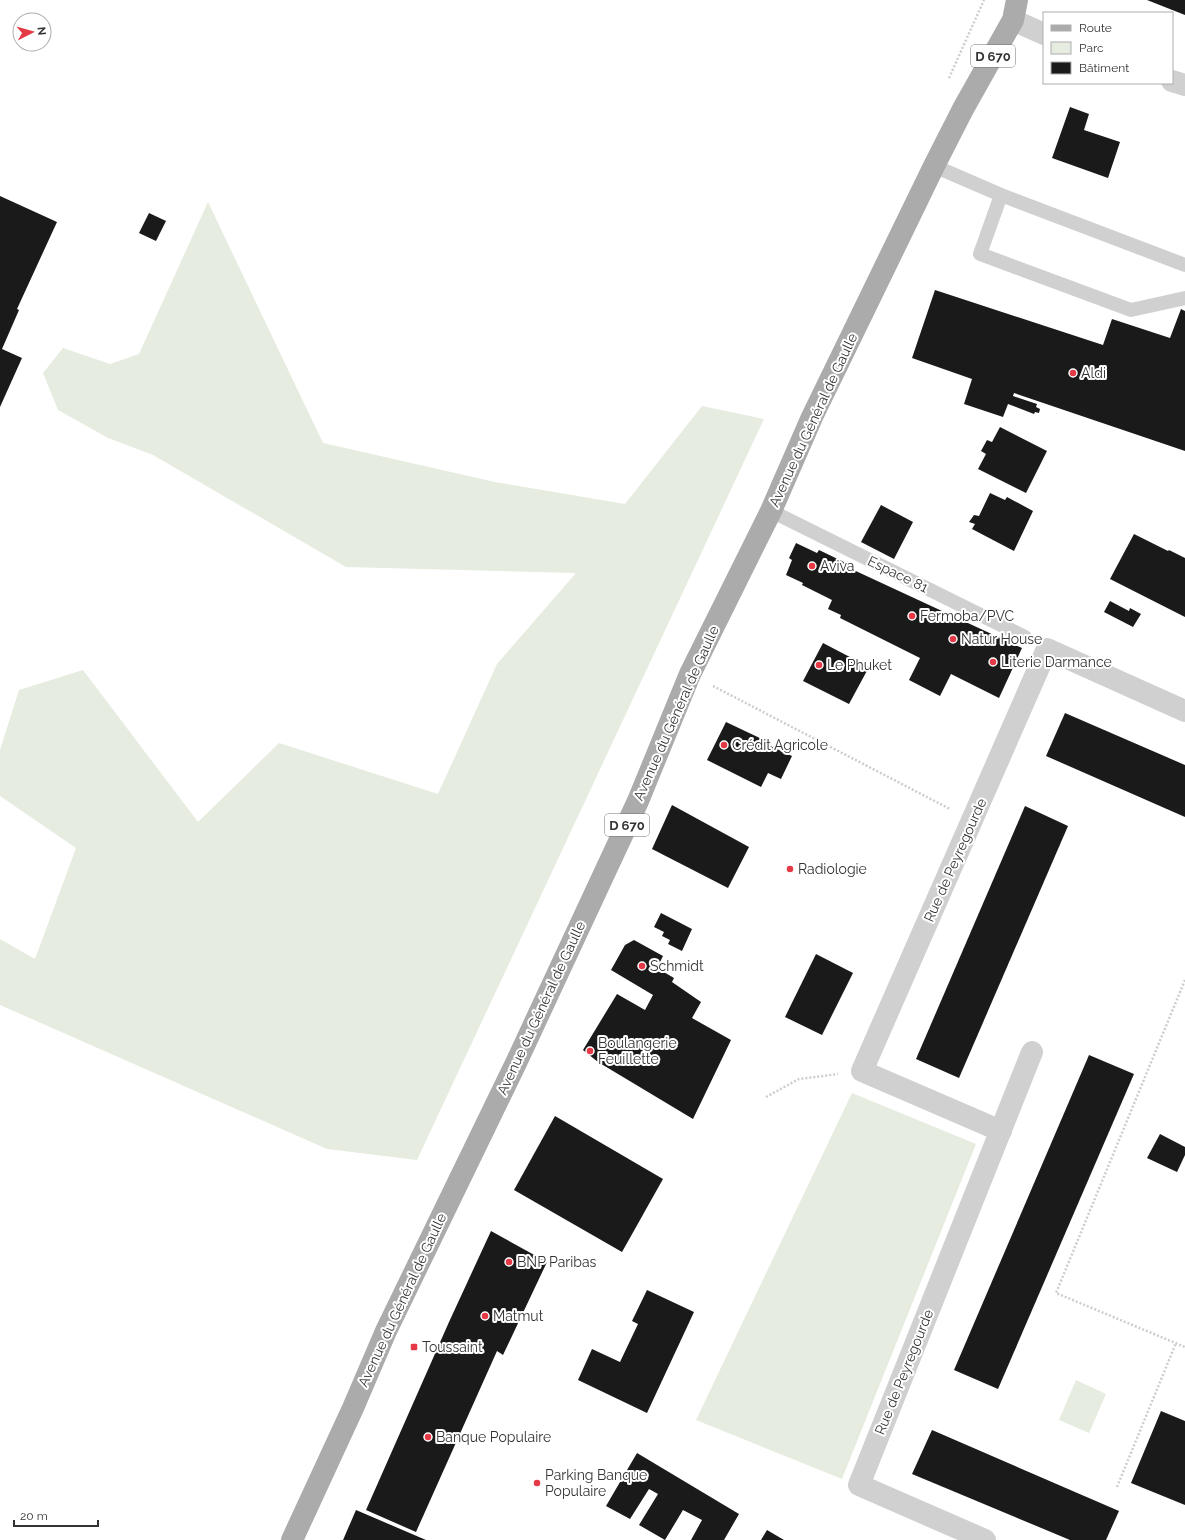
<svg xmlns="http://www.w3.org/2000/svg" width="1185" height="1540" font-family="Raleway,sans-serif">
	<rect width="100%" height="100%" fill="#fff"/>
	<g fill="#e6ecdf">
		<path d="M208,202l115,241 172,39 130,22 77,-98 62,13 -347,741 -90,-11 -327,-144v-66l35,20 41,-111 -76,-52v-46l19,-60 64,-20 115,152 81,-79 159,51 59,-130 79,-91 -230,-6 -193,-112 -45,-17 -50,-28 -15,-37 20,-25 47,16 29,-10z"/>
		<path d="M852,1093l124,51 -134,335 -146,-59z"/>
		<path d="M1076,1380l30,14 -17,39 -30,-13z"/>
	</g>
	<g fill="#1a1a1a">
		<path d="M1147,0h38v15z"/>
		<path d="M1070,107l19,7 -5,16 36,12 -12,36 -56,-20z"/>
		<path d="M0,196l57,26 -40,87 2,1 -17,39 20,9 -22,49z"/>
		<path d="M149,213l17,8 -10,20 -17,-8z"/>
		<path d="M935,290l168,55 9,-26 58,19 11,-29 4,2v140l-171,-58 -1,3 24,8 -1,3 4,2 -1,4 -4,-1 -1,2 -26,-10 -5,13 -39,-13 8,-25 -60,-21z"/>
		<path d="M1000,427l47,24 -21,42 -48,-24 8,-15 -5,-3 6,-11 5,2z"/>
		<path d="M990,493l15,7 2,-3 26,14 -19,40 -42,-22 3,-5 -6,-2 5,-7 5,1z"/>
		<path d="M881,505l32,17 -19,37 -33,-17z"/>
		<path d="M1134,534l34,17 1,-1 16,8v59l-75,-38z"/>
		<path d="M796,543l21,10 2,-3 27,13 -1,3 177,82 -23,50 -48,-24 -11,22 -31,-16 11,-22 -80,-40 1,-3 -13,-6 4,-9 -30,-15 1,-2 -17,-8 6,-15 -3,-2z"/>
		<path d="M1110,601l19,10 1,-3 11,6 -8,13 -29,-15z"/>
		<path d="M823,643l46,24 -20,37 -46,-23z"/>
		<path d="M1065,713l120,52v52l-139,-61z"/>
		<path d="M726,722l38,18v3l28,13 -11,23 -13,-6 -7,14 -54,-27z"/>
		<path d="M672,805l77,42 -21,41 -76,-39z"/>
		<path d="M1025,806l43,20 -109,252 -43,-19z"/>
		<path d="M661,913l31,16 -10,22 -14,-7 2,-4 -8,-4 2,-4 -10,-5z"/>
		<path d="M634,940l29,16 -6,12 17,10 -2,4 29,20 -9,16 39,22 -38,79 -95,-57 -15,-12 34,-56 28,16 8,-15 -42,-25 14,-25z"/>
		<path d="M816,954l37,19 -31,62 -37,-18z"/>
		<path d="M1089,1055l45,19 -136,315 -44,-19z"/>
		<path d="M555,1116l108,63 -41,73 -108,-62z"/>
		<path d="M1160,1134l25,13v8l-8,17 -30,-14z"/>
		<path d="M491,1231l56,31 -44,93 -6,-4 -81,181 -50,-22 83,-188z"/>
		<path d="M647,1290l47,22 -47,101 -69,-33 14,-31 28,13 18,-38 -6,-3z"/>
		<path d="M1161,1411l24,10v84l-54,-22z"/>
		<path d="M932,1430l187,81 -13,29h-36l-158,-66z"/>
		<path d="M637,1453l102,61 -15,26h-33l11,-20 -19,-10 -18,30 -26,-15 19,-31 -9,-5 -19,30 -24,-13z"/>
		<path d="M356,1510l70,30h-83z"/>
		<path d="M767,1530l17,10h-23z"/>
	</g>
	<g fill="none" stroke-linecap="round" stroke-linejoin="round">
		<g stroke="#cdcdcd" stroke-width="2.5" stroke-dasharray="2 2" stroke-linecap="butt">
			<path d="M949,78l35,-78"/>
			<path d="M713,686l237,123"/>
			<path d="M1185,980l-129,313 129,54"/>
			<path d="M766,1097l33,-18 39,-5"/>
			<path d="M1117,1487l59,-144"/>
		</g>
		<g stroke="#d0d0d0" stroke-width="14">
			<path d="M934,166l67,29 184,70"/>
			<path d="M1001,195l-21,59 151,56 54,-12"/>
			<path d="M771,511l254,126"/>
		</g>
		<g stroke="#d0d0d0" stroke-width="22">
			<path d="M1013,20l31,14"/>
			<path d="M1172,81l13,4"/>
			<path d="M1001,1131l-139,-60 185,-422 138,62"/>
			<path d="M985,1540l-126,-55 173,-433"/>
		</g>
		<path stroke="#ababab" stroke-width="22" d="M292,1540l61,-132 33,-77 130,-268 122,-262 52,-127 81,-163 41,-94 122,-251 29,-57 50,-89 4,-20"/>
	</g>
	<g fill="#e63946" stroke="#fff" stroke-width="1.5">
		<circle cx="1073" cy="373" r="4"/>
		<circle cx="812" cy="566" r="4"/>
		<circle cx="912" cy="616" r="4"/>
		<circle cx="953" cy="639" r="4"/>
		<circle cx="993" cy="662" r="4"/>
		<circle cx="819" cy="665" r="4"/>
		<circle cx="724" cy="745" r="4"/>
		<circle cx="790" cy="869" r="4"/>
		<circle cx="642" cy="966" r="4"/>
		<circle cx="590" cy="1051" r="4"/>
		<circle cx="509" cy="1262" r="4"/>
		<circle cx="485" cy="1316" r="4"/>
		<rect x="410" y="1343" width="8" height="8" rx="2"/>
		<circle cx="428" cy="1437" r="4"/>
		<circle cx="537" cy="1483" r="4"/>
	</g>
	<g text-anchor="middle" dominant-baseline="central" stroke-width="4" stroke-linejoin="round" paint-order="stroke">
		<g fill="#fff" stroke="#707070" stroke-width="1">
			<rect x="971" y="45" width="44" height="22" rx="3"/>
			<rect x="605" y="814" width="44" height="22" rx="3"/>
		</g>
		<g font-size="13" font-weight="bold" fill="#333">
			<text x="993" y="56">D 670</text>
			<text x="627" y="825">D 670</text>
		</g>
		<g font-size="14" fill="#333" stroke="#fff" text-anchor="start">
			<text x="1081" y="373">Aldi</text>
			<text x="820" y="566">Aviva</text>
			<text x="920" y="616">Fermoba/PVC</text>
			<text x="961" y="639">Natur House</text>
			<text x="1001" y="662">Literie Darmance</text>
			<text x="827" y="665">Le Phuket</text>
			<text x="732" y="745">Crédit Agricole</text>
			<text x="798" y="869">Radiologie</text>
			<text x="650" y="966">Schmidt</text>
			<text x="598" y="1043">Boulangerie<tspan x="598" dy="16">Feuillette</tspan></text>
			<text x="517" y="1262">BNP Paribas</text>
			<text x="493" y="1316">Matmut</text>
			<text x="422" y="1347">Toussaint</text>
			<text x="436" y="1437">Banque Populaire</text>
			<text x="545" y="1475">Parking Banque<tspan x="545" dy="16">Populaire</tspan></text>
		</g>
		<g font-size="14" fill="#333" stroke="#fff">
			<text transform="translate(813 420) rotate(-65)">Avenue du Général de Gaulle</text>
			<text transform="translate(898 574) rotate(26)">Espace 81</text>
			<text transform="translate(676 713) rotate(-66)">Avenue du Général de Gaulle</text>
			<text transform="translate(955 860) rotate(-66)">Rue de Peyregourde</text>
			<text transform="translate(541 1008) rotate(-65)">Avenue du Général de Gaulle</text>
			<text transform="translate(402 1300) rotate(-65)">Avenue du Général de Gaulle</text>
			<text transform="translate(904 1372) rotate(-68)">Rue de Peyregourde</text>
		</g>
	</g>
	<rect x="1043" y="12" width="130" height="72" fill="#ffffff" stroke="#adadad"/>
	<rect x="1051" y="25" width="20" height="6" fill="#ababab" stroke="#adadad"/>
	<text x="1079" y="32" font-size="12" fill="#333333">Route</text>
	<rect x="1051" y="42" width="20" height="12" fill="#e6ecdf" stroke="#adadad"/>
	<text x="1079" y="52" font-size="12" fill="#333333">Parc</text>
	<rect x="1051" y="62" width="20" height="12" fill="#1a1a1a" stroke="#adadad"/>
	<text x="1079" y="72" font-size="12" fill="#333333">Bâtiment</text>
	<g transform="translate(32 32) rotate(84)"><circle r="19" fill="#ffffff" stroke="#adadad"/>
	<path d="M0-3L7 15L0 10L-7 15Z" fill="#e63946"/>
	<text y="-6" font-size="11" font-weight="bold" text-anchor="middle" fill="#333333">N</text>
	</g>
	<path d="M14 1520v6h84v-6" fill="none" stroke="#333333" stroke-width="2"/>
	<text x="20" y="1520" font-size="12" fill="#333333" stroke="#ffffff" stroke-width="3" paint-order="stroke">20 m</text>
</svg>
